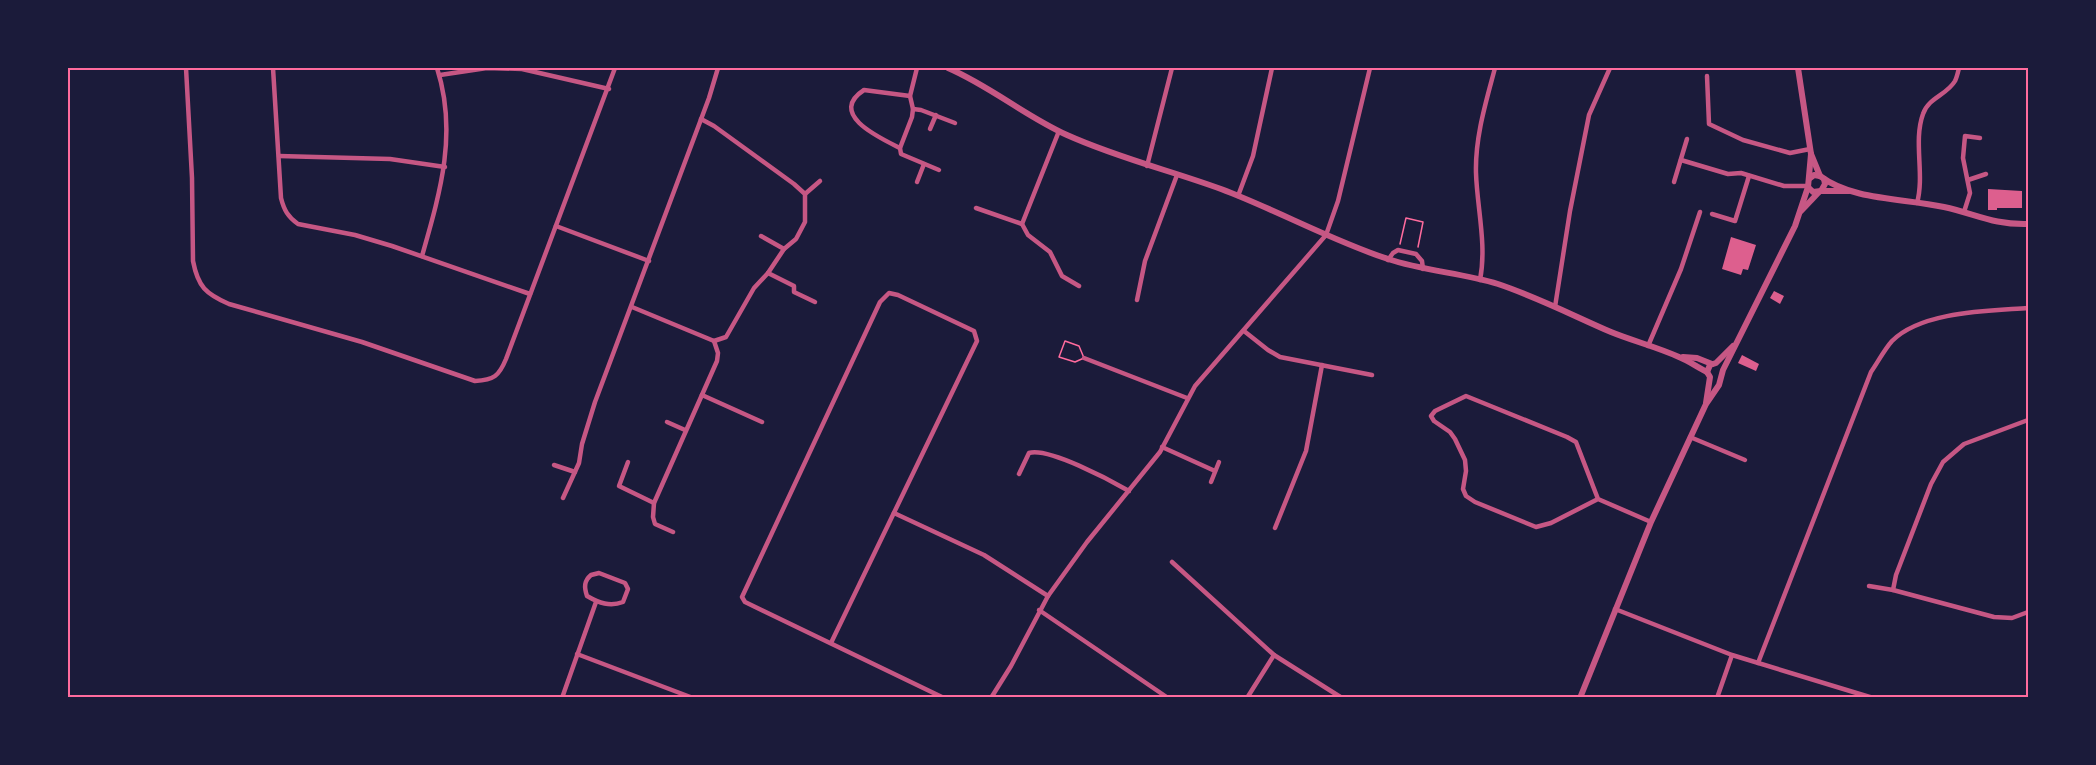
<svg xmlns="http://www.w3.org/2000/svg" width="2096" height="765" font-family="Lora,serif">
	<rect width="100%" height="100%" fill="#1b1b3a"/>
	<g fill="#dd5f8e">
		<path d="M1988,189l34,2v17h-25v2h-9z"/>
		<path d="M1731,237l25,8 -8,25 -5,-1 -2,6 -19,-6z"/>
		<path d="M1774,291l10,5 -4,8 -10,-6z"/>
		<path d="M1742,355l17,9 -3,7 -18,-8z"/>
	</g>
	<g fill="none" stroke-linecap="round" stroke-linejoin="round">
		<g stroke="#ff6b9d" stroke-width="1.5">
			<path d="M1400,244l6,-26 17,4 -5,25"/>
			<path d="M1065,341l14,5 5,12 -9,4 -16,-5z"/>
		</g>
		<g stroke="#c65784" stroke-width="4.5">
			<path d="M186,68l6,110 1,83c5,26 13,33 36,43l133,38 113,39c19,-1 24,-5 31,-22l109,-291"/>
			<path d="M273,68l8,130c3,12 7,19 17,26l57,11 37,11 138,48"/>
			<path d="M917,68l-7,28 3,13 -1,8 -12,31 1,6 38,16"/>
			<path d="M440,75l47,-7 35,1 87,20"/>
			<path d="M1707,76l2,48 34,16 47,13 20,-4"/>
			<path d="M913,109l8,1 34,13"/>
			<path d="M930,129l6,-14"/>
			<path d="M1059,131l-37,93 6,11 22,17 12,24 17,10"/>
			<path d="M900,148c-20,-10 -73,-34 -36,-58l46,6"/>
			<path d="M279,156l111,3 55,8"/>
			<path d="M1681,160l47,14 13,-1 43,13h24"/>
			<path d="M1147,166l25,-98"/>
			<path d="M1968,180l18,-6"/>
			<path d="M917,182l7,-18"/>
			<path d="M1674,182l13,-43"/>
			<path d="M805,194l15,-13"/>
			<path d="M1238,196l15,-40 19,-88"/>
			<path d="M1917,203c8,-29 -4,-61 6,-89 5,-16 24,-19 32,-33 2,-4 3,-9 4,-13"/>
			<path d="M976,208l46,16"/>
			<path d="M1964,212l6,-19 -7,-35 2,-22 15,2"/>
			<path d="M1712,214l23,7 14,-45"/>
			<path d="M556,226l93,35"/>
			<path d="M761,236l23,13"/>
			<path d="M422,256c18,-63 36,-123 15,-188"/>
			<path d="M1388,260l5,-7 5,-3 18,4 6,7 1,8"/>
			<path d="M768,273l26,13v6l21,10"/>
			<path d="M1480,280c7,-35 -3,-73 -4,-107 -1,-36 10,-71 19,-105"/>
			<path d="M1137,300l8,-39 32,-86"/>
			<path d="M632,307l82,34 12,-4 28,-49 14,-15 16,-24 12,-10 9,-17v-28l-11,-10 -80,-58 -13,-7"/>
			<path d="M1555,307l15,-96 19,-96 21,-47"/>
			<path d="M1244,331l24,19 12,7 92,18"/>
			<path d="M1648,346l33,-77 19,-57"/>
			<path d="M1084,358l103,40"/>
			<path d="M702,395l60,27"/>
			<path d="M667,422l18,8"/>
			<path d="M1690,437l55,23"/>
			<path d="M1162,447l53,24"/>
			<path d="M628,462l-9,24 35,17"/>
			<path d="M554,465l21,7"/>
			<path d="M1019,474l10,-21c19,-6 81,27 100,38"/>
			<path d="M1211,482l8,-20"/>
			<path d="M563,498l16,-35 3,-19 13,-42 114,-304 9,-30"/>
			<path d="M1598,499l-22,-57 -9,-5 -101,-41 -31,15 -4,5 3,5 16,11 5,7 10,21 1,11 -3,18 3,7 9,6 61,25 15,-4 47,-24 53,23"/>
			<path d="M894,513l90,42 64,41"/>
			<path d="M1275,528l31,-77 16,-86"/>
			<path d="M673,532l-18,-8 -2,-7 1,-14 63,-142 1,-8 -4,-12"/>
			<path d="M1172,562l102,93 -27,43"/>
			<path d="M599,573l26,10 3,6 -5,13c-13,5 -24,1 -36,-6 -3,-9 -3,-15 4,-21z"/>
			<path d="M1869,586l24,4 101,27 18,1 16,-6"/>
			<path d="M1893,590l3,-15 35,-91 12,-22 21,-18 64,-24"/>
			<path d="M1615,609l117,46 141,43"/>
			<path d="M1039,610l129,88"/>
			<path d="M831,643l146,-302 -3,-10 -76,-36 -9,-2 -9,9 -138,295 3,5 199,96"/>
			<path d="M577,654l116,44"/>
			<path d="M1274,655l68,43"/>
			<path d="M1758,663l113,-291c7,-10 13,-22 21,-31 30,-30 97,-30 136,-33"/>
			<path d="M562,698l34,-96"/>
			<path d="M991,698l20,-32 37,-70 39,-54 73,-90 35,-66 131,-151 12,-34 32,-133"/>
			<path d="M1717,698l15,-43"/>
		</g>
		<g stroke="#c65784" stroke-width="6">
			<path d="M948,68c42,18 77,48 119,67 51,23 102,35 154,54 56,21 109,51 167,70 36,12 74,14 110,25 39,13 76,32 113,48 22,9 46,15 68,25 10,4 18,10 28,15"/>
			<path d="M1798,68l13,86 9,22"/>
			<path d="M1810,178l4,-3 6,1c33,25 85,22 124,31 32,7 49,18 84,17"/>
			<path d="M1808,187l5,5 8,-1 4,-7 -1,-5"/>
			<path d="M1821,191h28"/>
			<path d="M1801,211l18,-19"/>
			<path d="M1683,357l14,1 15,6"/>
			<path d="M1707,372l3,-7 6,-2 17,-17"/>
			<path d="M1706,403l4,-26 -3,-5"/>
			<path d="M1580,698l71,-176 55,-118 13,-19 4,-15 72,-144 13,-39 3,-33"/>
		</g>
	</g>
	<rect width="2096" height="765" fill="none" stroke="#1b1b3a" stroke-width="138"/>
	<rect x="69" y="69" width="1958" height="627" fill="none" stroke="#ff6b9d" stroke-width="2"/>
</svg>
